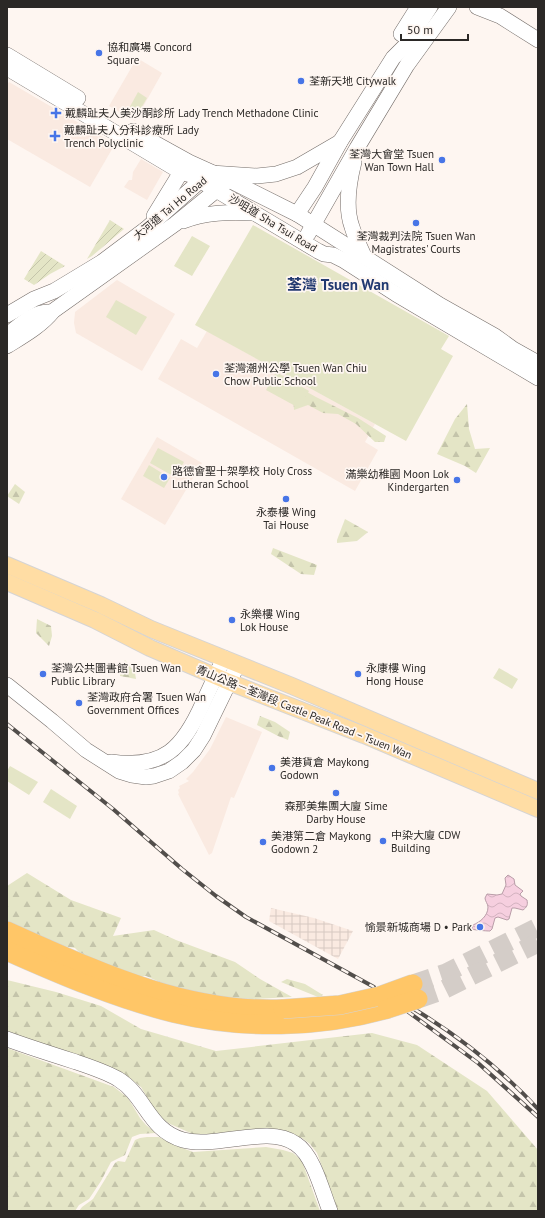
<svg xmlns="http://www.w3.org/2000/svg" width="545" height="1218" font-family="'PT Sans','Noto Sans TC',sans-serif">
	<defs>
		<pattern id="industrial-grid" width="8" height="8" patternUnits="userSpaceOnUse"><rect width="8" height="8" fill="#faeae1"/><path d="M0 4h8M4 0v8" fill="none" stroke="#d6c9c1"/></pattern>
		<pattern id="forest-firs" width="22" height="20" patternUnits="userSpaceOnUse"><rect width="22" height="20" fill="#e4e5c6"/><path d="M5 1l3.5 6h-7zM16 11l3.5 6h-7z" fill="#c4c4aa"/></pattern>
		<pattern id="garden-furrows" width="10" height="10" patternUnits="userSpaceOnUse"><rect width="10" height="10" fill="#e4e5c6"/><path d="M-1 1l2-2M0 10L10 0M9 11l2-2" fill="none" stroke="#c4c4aa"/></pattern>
		<pattern id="water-waves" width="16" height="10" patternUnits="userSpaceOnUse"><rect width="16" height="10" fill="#f6cfdf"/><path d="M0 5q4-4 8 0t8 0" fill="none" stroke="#d3b2bf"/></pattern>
	</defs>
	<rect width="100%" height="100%" fill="#fef6f1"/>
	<g fill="#faeae1">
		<path d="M137,58l25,15 -27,48 -26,-15z"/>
		<path d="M9,82l106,62 -25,43 -83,-48v-54z"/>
		<path d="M141,159l22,13 -16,28 -23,-13 5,-7h3l1,-8z"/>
		<path d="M117,280l58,34 -33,57 -66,-38 -2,-10 1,-11z"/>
		<path d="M207,331l168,93 -10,18 13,8 -23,41 -197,-112 23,-40 16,9z"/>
		<path d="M157,437l45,26 -37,62 -44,-26z"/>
		<path d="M226,717l36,15 -28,66 -3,-1 -19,56 -3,2 -31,-61 1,-1 -1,-3 2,-2 -1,-2 10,-5 -3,-2 7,-7 17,-23z"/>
	</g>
	<path fill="url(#industrial-grid)" d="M271,908l43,10 39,13 -15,28 -69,-38z"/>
	<g fill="url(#forest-firs)">
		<path d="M282,378l34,19 42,21 28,18 -2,6h-9l-19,-18 -18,-10 -15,-1 -15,-8 -14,5 -1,-14z"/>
		<path d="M467,404l2,25 6,20 15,-1 -14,25 -11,-7 -28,-12 18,-35z"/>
		<path d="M15,484l10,8 -6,12 -12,-8z"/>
		<path d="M345,519l23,13 -11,9 -20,2v-3z"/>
		<path d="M273,548l44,17 -3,10 -13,-1 -30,-20z"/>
		<path d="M37,619l14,7 1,10 -3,10 -13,-13z"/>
		<path d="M125,660l10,13 1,6 -16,-3 2,-11z"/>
		<path d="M260,716l15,6 15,10 -2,8 -10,-4 -21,-11z"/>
		<path d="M27,873l44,27 50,18 -8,18 41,-6 22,10 59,22 25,17 32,18 -40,2 -40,-2 -30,-5 -36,-16h-17l-45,-19 -9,-9 -19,-3 -49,-18v-41z"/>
		<path d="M287,979l18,5 18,11 -5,2 -37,-15z"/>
		<path d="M7,980l49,12 45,14 40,23 75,22 156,-18 45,12 70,46 51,59v61h-200l-21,-58 -7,-9 -8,-6 -11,-4 -24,-3 -72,4 -25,-11 -6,-4 -10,-11 -13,-22 -18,-14 -116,-42z"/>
		<path d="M7,1048l107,39 14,11 12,20 6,7 10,8 -16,1 -8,3 -7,18 -14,7 -10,19 -12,18 -10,6 -4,6h-68z"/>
		<path d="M147,1137h12l18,9 16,6 73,-5 17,3 10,3 9,8 18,50h-241l3,-4 11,-8 22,-36 3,-2 7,1 1,-2 9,-20 5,-2z"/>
	</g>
	<g fill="#e4e5c6">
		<path d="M138,92l9,6 -11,19 -9,-5z"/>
		<path d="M253,225l196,111 -8,13 12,7 -47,85 -211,-116z"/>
		<path d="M192,236l18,10 -18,30 -18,-10z"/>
		<path d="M116,300l31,17 -11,18 -30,-18z"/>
		<path d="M276,372l33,19 -10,17 -33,-18z"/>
		<path d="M158,448l26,14 -9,15 -25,-14z"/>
		<path d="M149,465l21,13 -6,10 -21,-12z"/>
		<path d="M499,668l19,11 -6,10 -19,-11z"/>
		<path d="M10,766l28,16 -9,13 -22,-14v-10z"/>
		<path d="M51,789l26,17 -7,13 -27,-17z"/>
	</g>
	<g fill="url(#garden-furrows)">
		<path d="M110,220l14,9 -32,27 -5,3z"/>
		<path d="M41,251l24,15 -15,8 -16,11 -10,-6z"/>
	</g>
	<path fill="url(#water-waves)" stroke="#b99da8" d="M508,875l6,4 1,6 8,6 -3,3 1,2 6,4c1,5 0,7 -4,10l-8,-2h-3l-3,11 -2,1 -9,-3 -3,1 -3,11 -2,2c-4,0 -16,-1 -18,-2l1,-4c7,-3 15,-9 15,-18 0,-3 -3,-6 -3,-9l2,-4 10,1 5,-1 4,-9 -1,-7z"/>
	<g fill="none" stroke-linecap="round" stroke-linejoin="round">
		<g stroke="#d4cdc8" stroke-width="19" stroke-dasharray="19 10" stroke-linecap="butt">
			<path d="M413,984l33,-11 92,-46"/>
			<path d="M418,999l23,-8 97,-48"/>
		</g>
		<defs>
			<g id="secondary">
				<path d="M477,7l23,9 38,24"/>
				<path d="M401,34l17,-27"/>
				<path d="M7,55l71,43"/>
				<path d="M7,68l174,104 10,3 127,76 6,3 9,1 10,5 53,34 142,84"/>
				<path d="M133,131l56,31 40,18 68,34 143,91 55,31 18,13 25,14"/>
				<path d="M354,162c-5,20 -9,46 -2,65 3,10 8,20 12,29"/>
				<path d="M297,214l18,-27 25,-45 53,-84 12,-12 25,-39"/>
				<path d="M154,216l27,-44"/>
				<path d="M183,221c23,-9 46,-9 70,-8"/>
				<path d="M308,234l49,-86 50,-83 42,-58"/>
				<path d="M7,315l27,-16 20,-8 48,-29 44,-33 54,-48 11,-8 46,3 19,-2 21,-7 43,-25"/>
				<path d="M7,335c12,-9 26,-23 41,-23"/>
				<path d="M7,346c16,-10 34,-20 46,-35l122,-87 49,-40"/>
				<path d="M7,685l45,36 34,29 33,21 13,4 14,2 8,-1 15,-5 13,-9 12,-12 9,-14 35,-72"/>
				<path d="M111,762c53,7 72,-14 92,-59 7,-15 14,-30 21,-45"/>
				<path d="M7,1039c22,8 44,15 66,22 15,5 31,10 45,18 28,17 30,51 65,61 34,9 85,-16 113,4 18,12 26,47 34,67"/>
			</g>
			<g id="primary">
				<path d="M7,565l94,40 50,24 141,57 246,105"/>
				<path d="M7,582l88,38 55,28 79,34 135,53 174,74"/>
			</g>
			<g id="highway">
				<path d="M7,931c88,39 177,82 276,78"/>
				<path d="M7,951c54,24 110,48 167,62 70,17 144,15 213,-4"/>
			</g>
		</defs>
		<use href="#secondary" stroke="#736c68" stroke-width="16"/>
		<use href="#primary" stroke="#d5d4d4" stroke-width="18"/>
		<use href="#highway" stroke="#d5d4d4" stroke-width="20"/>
		<use href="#secondary" stroke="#fff" stroke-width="15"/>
		<use href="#primary" stroke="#ffdda4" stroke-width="16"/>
		<use href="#highway" stroke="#ffc667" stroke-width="19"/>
		<defs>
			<g id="rail">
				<path d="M7,724l106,85 69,60 34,27 30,21 128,70"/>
				<path d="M414,1009c46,28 87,60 124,100"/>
				<path d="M407,1011l71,52 60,54"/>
			</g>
		</defs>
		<use href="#rail" stroke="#524e4b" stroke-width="4"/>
		<use href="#rail" stroke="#fef6f1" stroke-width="2.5" stroke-dasharray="8" stroke-linecap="butt"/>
		<defs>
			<g id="highway-bridge">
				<path d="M283,1009l57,-4 40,-9 33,-12"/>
				<path d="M387,1009l31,-10"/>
			</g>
		</defs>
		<use href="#highway-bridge" stroke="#d5d4d4" stroke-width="20" stroke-linecap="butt"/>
		<use href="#highway-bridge" stroke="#ffc667" stroke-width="19"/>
	</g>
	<g fill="#4775e7" stroke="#fef6f1" stroke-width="1.5">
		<circle cx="99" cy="53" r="4"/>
		<circle cx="301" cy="81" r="4"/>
		<path d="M54 107h4v4h4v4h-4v4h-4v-4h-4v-4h4z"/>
		<path d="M53 130h4v4h4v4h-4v4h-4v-4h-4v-4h4z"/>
		<circle cx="442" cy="160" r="4"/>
		<circle cx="416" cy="223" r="4"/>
		<circle cx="216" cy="374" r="4"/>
		<circle cx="164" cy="477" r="4"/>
		<circle cx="457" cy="480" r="4"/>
		<circle cx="286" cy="499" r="4"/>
		<circle cx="232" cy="620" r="4"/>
		<circle cx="43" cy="674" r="4"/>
		<circle cx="358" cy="674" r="4"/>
		<circle cx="79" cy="703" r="4"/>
		<circle cx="272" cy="768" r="4"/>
		<circle cx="336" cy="793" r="4"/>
		<circle cx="383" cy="841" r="4"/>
		<circle cx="263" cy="842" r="4"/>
		<circle cx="480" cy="927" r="4"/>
	</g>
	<g text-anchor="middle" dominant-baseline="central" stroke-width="3.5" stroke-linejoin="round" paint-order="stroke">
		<g font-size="11" fill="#2b2826" stroke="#fef6f1" text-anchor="start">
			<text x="107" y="47">協和廣場 Concord<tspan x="107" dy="13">Square</tspan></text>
			<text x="309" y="81">荃新天地 Citywalk</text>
			<text x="65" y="113">戴麟趾夫人美沙酮診所 Lady Trench Methadone Clinic</text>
			<text x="64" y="130">戴麟趾夫人分科診療所 Lady<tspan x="64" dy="13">Trench Polyclinic</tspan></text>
			<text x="434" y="154" text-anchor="end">荃灣大會堂 Tsuen<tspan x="434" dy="13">Wan Town Hall</tspan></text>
			<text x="416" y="236" text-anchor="middle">荃灣裁判法院 Tsuen Wan<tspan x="416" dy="13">Magistrates' Courts</tspan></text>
			<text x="224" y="368">荃灣潮州公學 Tsuen Wan Chiu<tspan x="224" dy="13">Chow Public School</tspan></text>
			<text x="172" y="471">路德會聖十架學校 Holy Cross<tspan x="172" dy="13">Lutheran School</tspan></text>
			<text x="449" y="474" text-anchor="end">滿樂幼稚園 Moon Lok<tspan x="449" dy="13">Kindergarten</tspan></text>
			<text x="286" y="512" text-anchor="middle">永泰樓 Wing<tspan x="286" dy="13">Tai House</tspan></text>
			<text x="240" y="614">永樂樓 Wing<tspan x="240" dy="13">Lok House</tspan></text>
			<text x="51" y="668">荃灣公共圖書館 Tsuen Wan<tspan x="51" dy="13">Public Library</tspan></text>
			<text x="366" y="668">永康樓 Wing<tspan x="366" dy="13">Hong House</tspan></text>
			<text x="87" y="697">荃灣政府合署 Tsuen Wan<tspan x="87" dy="13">Government Offices</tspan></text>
			<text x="280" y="762">美港貨倉 Maykong<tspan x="280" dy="13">Godown</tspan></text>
			<text x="336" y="806" text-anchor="middle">森那美集團大廈 Sime<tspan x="336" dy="13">Darby House</tspan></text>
			<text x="391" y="835">中染大廈 CDW<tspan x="391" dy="13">Building</tspan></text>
			<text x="271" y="836">美港第二倉 Maykong<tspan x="271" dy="13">Godown 2</tspan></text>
			<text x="472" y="927" text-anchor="end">愉景新城商場 D • Park</text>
		</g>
		<g font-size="11" fill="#2b2826" stroke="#fef6f1">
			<text transform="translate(170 208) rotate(-40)">大河道 Tai Ho Road</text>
			<text transform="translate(273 223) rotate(31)">沙咀道 Sha Tsui Road</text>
			<text transform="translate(304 712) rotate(22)">青山公路－荃灣段 Castle Peak Road – Tsuen Wan</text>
		</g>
		<g font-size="15" font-weight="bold" fill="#223970" stroke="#fef6f1">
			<text x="338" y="284">荃灣 Tsuen Wan</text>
		</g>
	</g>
	<rect width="545" height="1218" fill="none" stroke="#2b2826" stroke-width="16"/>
	<path d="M401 34v6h67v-6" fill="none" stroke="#2b2826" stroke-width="2"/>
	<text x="407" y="34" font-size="12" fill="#2b2826" stroke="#fef6f1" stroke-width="3" paint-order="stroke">50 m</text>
</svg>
